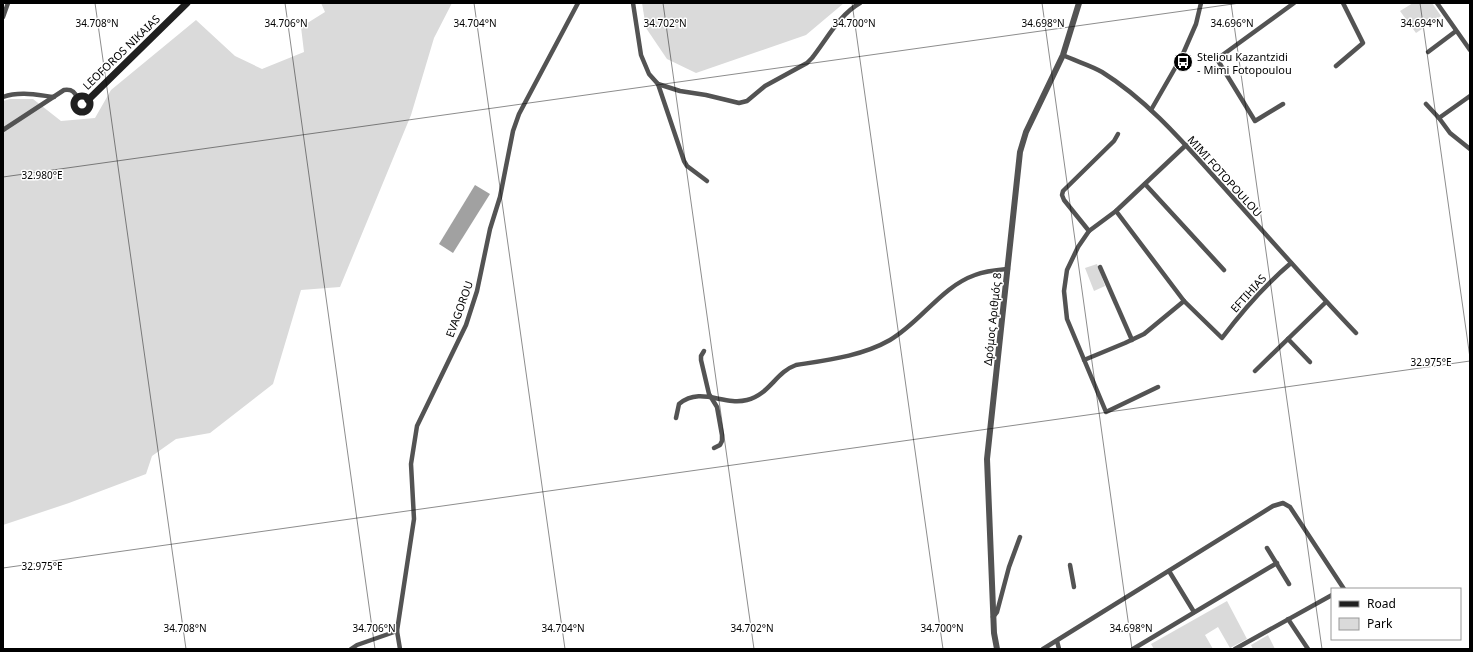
<svg xmlns="http://www.w3.org/2000/svg" width="1473" height="652" font-family="'Noto Sans',sans-serif">
	<rect width="100%" height="100%" fill="#fff"/>
	<g fill="#dadada">
		<path d="M321,3h131l-18,35 -23,77 -71,172 -39,3 -28,94 -63,49 -34,6 -24,17 -6,18 -77,29 -66,22v-424l7,-2h23l28,22 34,-3 16,-28 85,-70 39,36 27,13 42,-17 -3,-25 24,-15z"/>
		<path d="M642,3h202l-38,32 -110,38 -29,-14 -21,-31z"/>
		<path d="M1413,3h19l9,13 -25,17 -16,-22z"/>
		<path d="M1097,264l8,22 -11,5 -9,-23z"/>
		<path d="M1227,601l20,38 -17,9 -12,-21 -13,8 8,14h-59l-3,-5z"/>
		<path d="M1268,635l7,14h-22l-2,-4z"/>
	</g>
	<path fill="#a1a1a1" d="M475,185l15,9 -37,59 -14,-9z"/>
	<g fill="none" stroke-linecap="round" stroke-linejoin="round">
		<g stroke="#535353" stroke-width="4.5">
			<path d="M633,3l8,52 8,19 9,10 26,77 3,5 20,15"/>
			<path d="M1437,3l33,47"/>
			<path d="M3,17l5,-14"/>
			<path d="M1428,52l28,-21"/>
			<path d="M1063,55c12,6 27,10 39,17 45,28 81,70 117,110 45,50 90,102 137,151"/>
			<path d="M1336,66l27,-23 -20,-40"/>
			<path d="M658,84l22,7 26,4 33,8 8,-2 18,-15 42,-23 5,-5c15,-19 27,-43 48,-55"/>
			<path d="M3,97c17,-6 34,-2 51,0"/>
			<path d="M1283,104l-28,17 -38,-62 77,-56"/>
			<path d="M1426,104l13,14 11,15 20,16"/>
			<path d="M1151,110l31,-54 14,-32 5,-21"/>
			<path d="M1439,118l31,-22"/>
			<path d="M3,130l61,-40c7,-1 11,1 13,8"/>
			<path d="M1145,184l79,86"/>
			<path d="M1116,211l68,90 38,37c21,-28 43,-53 69,-75"/>
			<path d="M1089,231l-25,-31 -2,-5 1,-4 51,-50 4,-7"/>
			<path d="M1100,267l32,73"/>
			<path d="M1288,339l22,23"/>
			<path d="M704,351l-3,5v4l8,34 8,13 5,28v6l-2,4 -6,3"/>
			<path d="M1084,360l41,-17 19,-9 40,-33"/>
			<path d="M1255,371l71,-69"/>
			<path d="M1158,387l-52,25 -39,-93 -3,-28 3,-21 11,-23 11,-16 27,-20 70,-66"/>
			<path d="M676,418l3,-14c22,-18 44,2 68,-4 22,-5 29,-28 49,-35 32,-5 66,-9 94,-25 31,-18 51,-53 85,-65 10,-4 22,-5 33,-6"/>
			<path d="M1267,548l22,36"/>
			<path d="M1070,565l4,22"/>
			<path d="M1169,571l25,41"/>
			<path d="M993,617l4,-5 12,-45 11,-30"/>
			<path d="M1288,619l20,30"/>
			<path d="M1057,641l2,8"/>
			<path d="M351,649l6,-4 40,-14"/>
			<path d="M400,649l-3,-18 17,-112 -3,-55 6,-38 49,-101 11,-34 13,-62 10,-32 13,-66 6,-17 59,-111"/>
			<path d="M1043,649l230,-143 10,-3 7,4 54,82"/>
			<path d="M1133,649l144,-86"/>
			<path d="M1235,649l97,-54"/>
		</g>
		<path stroke="#535353" stroke-width="6" d="M997,649l-3,-16 -7,-174 33,-307 6,-20 37,-77 16,-52"/>
		<g stroke="#202020" stroke-width="7">
			<circle cx="82" cy="104" r="8"/>
			<path d="M88,100l99,-97"/>
		</g>
	</g>
	<path fill="none" stroke="#000" stroke-width="1" stroke-opacity="0.45" d="M95,3l91,646M285,3l90,646M474,3l91,646M663,3l91,646M852,3l91,646M1042,3l90,646M1231,3l91,646M1420,3l50,355M3,177l1237,-174M3,568l1467,-207"/>
	<defs>
		<symbol id="bus-disc" viewBox="-11 -11 22 22"><circle r="9.5" fill="#000" stroke="#fff"/><path d="M-5-6H5V4H4V6H2V4H-2V6H-4V4H-5ZM-3.5-4V0h7V-4ZM-3.5 1.2v1.5H-2V1.2ZM2 1.2v1.5H3.5V1.2Z" fill="#fff"/></symbol>
	</defs>
	<g fill-rule="evenodd">
		<use href="#bus-disc" x="1172" y="51" width="22" height="22"/>
	</g>
	<g text-anchor="middle" dominant-baseline="central" stroke-width="3" stroke-linejoin="round" paint-order="stroke">
		<g font-size="11" fill="#000" stroke="#fff">
			<text transform="translate(121 52) rotate(-44)">LEOFOROS NIKAIAS</text>
			<text transform="translate(1225 176) rotate(48)">MIMI FOTOPOULOU</text>
			<text transform="translate(1248 293) rotate(-48)">EFTIHIAS</text>
			<text transform="translate(459 309) rotate(-70)">EVAGOROU</text>
			<text transform="translate(992 319) rotate(-84)">Δρόμος Αριθμός 8</text>
		</g>
		<g font-size="11" fill="#000" stroke="#fff" text-anchor="start">
			<text x="1197" y="56">Steliou Kazantzidi<tspan x="1197" dy="13">- Mimi Fotopoulou</tspan></text>
		</g>
	</g>
	<g font-size="10" text-anchor="middle" fill="#000" stroke="#fff" stroke-width="3" stroke-linejoin="round" paint-order="stroke">
		<text x="97" y="27">34.708°N</text>
		<text x="286" y="27">34.706°N</text>
		<text x="475" y="27">34.704°N</text>
		<text x="665" y="27">34.702°N</text>
		<text x="854" y="27">34.700°N</text>
		<text x="1043" y="27">34.698°N</text>
		<text x="1232" y="27">34.696°N</text>
		<text x="1422" y="27">34.694°N</text>
		<text x="42" y="179">32.980°E</text>
		<text x="1431" y="366">32.975°E</text>
		<text x="42" y="570">32.975°E</text>
		<text x="185" y="632">34.708°N</text>
		<text x="374" y="632">34.706°N</text>
		<text x="563" y="632">34.704°N</text>
		<text x="752" y="632">34.702°N</text>
		<text x="942" y="632">34.700°N</text>
		<text x="1131" y="632">34.698°N</text>
	</g>
	<rect width="1473" height="652" fill="none" stroke="#000000" stroke-width="8"/>
	<rect x="1331" y="588" width="130" height="52" fill="#ffffff" stroke="#999999"/>
	<rect x="1339" y="601" width="20" height="6" fill="#202020" stroke="#999999"/>
	<text x="1367" y="608" font-size="12" fill="#000000">Road</text>
	<rect x="1339" y="618" width="20" height="12" fill="#dadada" stroke="#999999"/>
	<text x="1367" y="628" font-size="12" fill="#000000">Park</text>
</svg>
